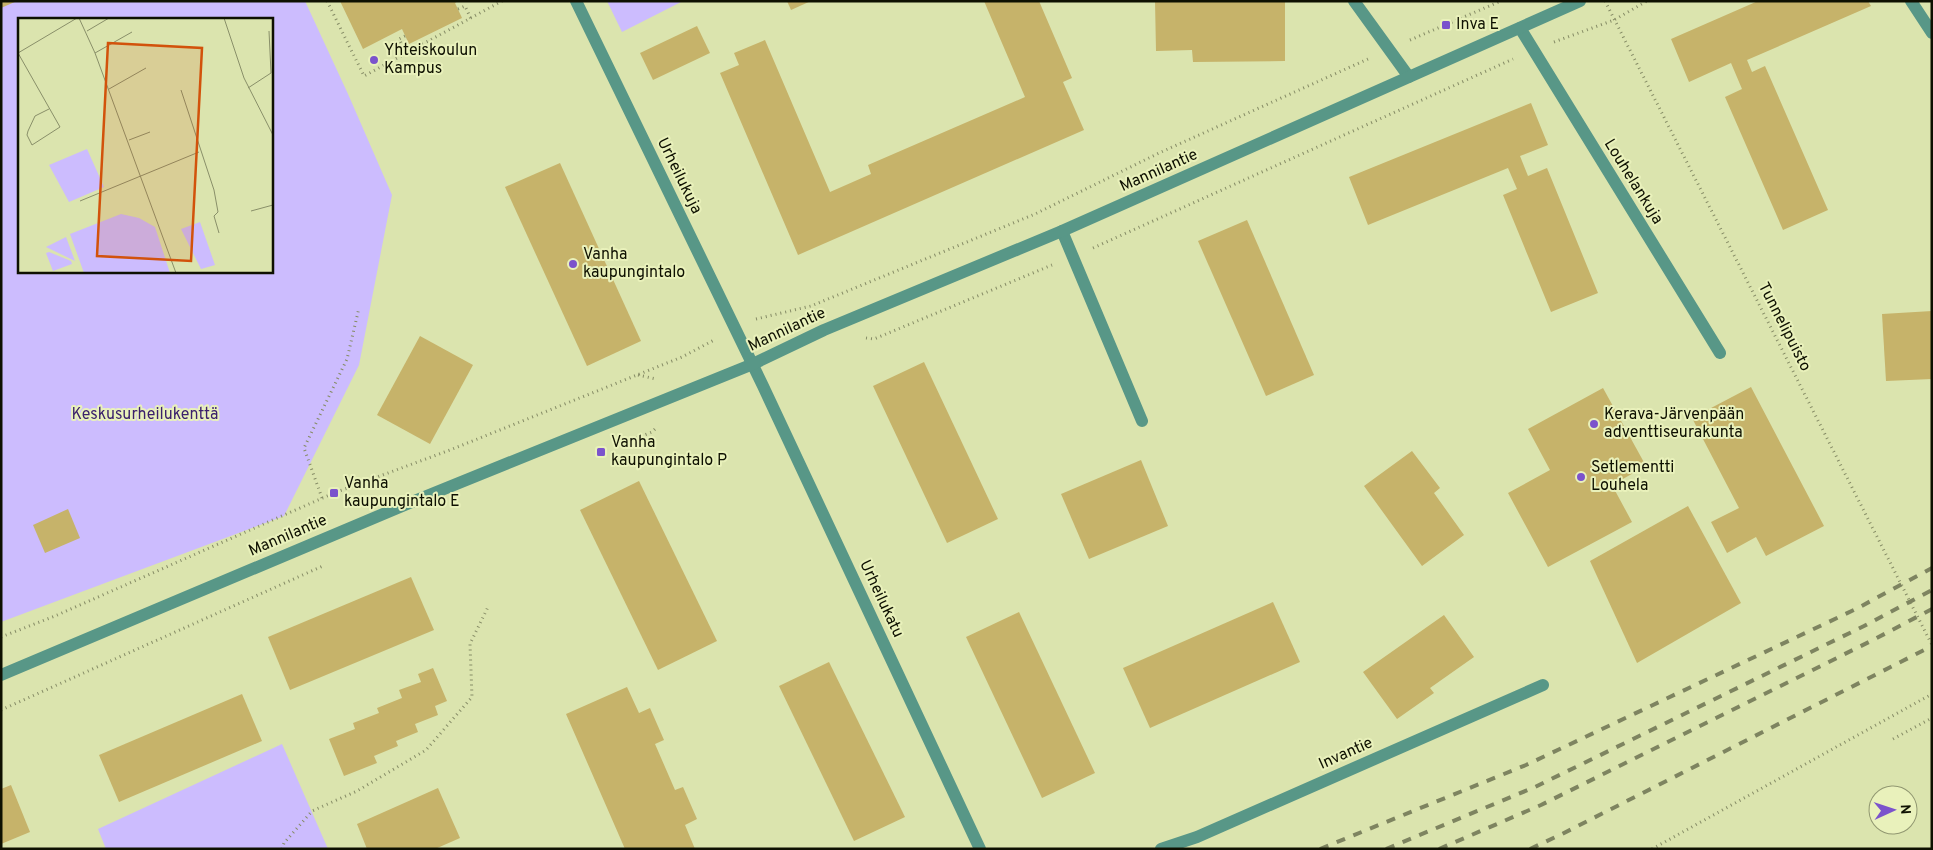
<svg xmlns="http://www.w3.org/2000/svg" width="1933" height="850" font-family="Overpass,sans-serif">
	<rect width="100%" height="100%" fill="#dbe4ae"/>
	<g fill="#ccbcfe" fill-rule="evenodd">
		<path d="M1,1h304l43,93 44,101 -33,170 -75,151 -283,106zM19,19h252v252h-252z"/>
		<path d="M607,1h76l-61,31z"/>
		<path d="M282,744l46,105h-222l-8,-20z"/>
	</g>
	<g fill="#c6b36a">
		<path d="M1,1h16l-16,7z"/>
		<path d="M340,1h118l-3,2 7,15 -53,26 -7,-15 -39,20z"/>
		<path d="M787,1h24l-20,9z"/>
		<path d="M984,1h55l33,77 -9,4 21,48 -286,125 -78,-182 19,-8 -5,-12 31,-13 65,152 41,-18 -3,-9 157,-68z"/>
		<path d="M1155,1h130v60l-92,1 -1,-12 -36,1z"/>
		<path d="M1758,1h110l3,5 -124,54 5,12 13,-6 63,144 -45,20 -58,-133 17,-8 -11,-26 -42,19 -18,-43z"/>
		<path d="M697,26l13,27 -57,27 -13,-27z"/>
		<path d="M1531,103l17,42 -28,11 8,20 19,-8 51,125 -47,19 -48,-117 14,-6 -9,-21 -140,57 -19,-48z"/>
		<path d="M560,163l81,178 -54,25 -82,-179z"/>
		<path d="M1247,220l67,155 -48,21 -68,-155z"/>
		<path d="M1932,311v68l-46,2 -4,-67z"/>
		<path d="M420,336l53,29 -43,79 -53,-29z"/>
		<path d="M924,362l74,157 -51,24 -74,-157z"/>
		<path d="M1751,387l73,139 -58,30 -10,-19 -29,16 -16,-31 28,-14 -47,-90z"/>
		<path d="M1603,388l43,78 -34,19 20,37 -84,45 -40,-74 42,-23 -22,-41z"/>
		<path d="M1412,451l28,37 -6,5 30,42 -42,31 -58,-80z"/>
		<path d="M1141,460l27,66 -79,33 -28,-65z"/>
		<path d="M639,481l78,160 -59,29 -78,-160z"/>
		<path d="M1688,506l53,97 -104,60 -47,-102z"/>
		<path d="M68,509l12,29 -35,15 -12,-28z"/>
		<path d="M411,577l23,53 -144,60 -22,-53z"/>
		<path d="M1273,602l27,60 -150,66 -27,-60z"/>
		<path d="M1019,612l76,161 -53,25 -76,-161z"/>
		<path d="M1444,615l30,42 -44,31 4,5 -37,26 -34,-47z"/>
		<path d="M829,662l76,155 -51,24 -75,-155z"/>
		<path d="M433,668l14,33 -12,5 3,9 -23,9 3,8 -22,9 2,5 -24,10 3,7 -33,13 -15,-37 26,-10 -2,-6 26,-10 -2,-5 25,-10 -3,-8 22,-8 -3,-8z"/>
		<path d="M627,687l12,26 11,-5 14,32 -9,4 20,46 8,-3 14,32 -12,6 10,24h-70l-59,-135z"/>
		<path d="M242,694l20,47 -143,61 -20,-47z"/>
		<path d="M11,785l19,47 -29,12v-55z"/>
		<path d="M438,788l22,50 -25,11h-68l-10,-25z"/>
	</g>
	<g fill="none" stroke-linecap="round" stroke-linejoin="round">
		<g stroke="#868c66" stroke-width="3" stroke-dasharray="1 4" stroke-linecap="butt">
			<path d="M327,1l37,75 138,-75"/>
			<path d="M1605,1l327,644"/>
			<path d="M458,9l7,-3 6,13"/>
			<path d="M405,36l-6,3 7,14"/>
			<path d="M1410,40l91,-39"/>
			<path d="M1554,42l60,-22 33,-19"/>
			<path d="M1093,248l420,-189"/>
			<path d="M756,319l55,-13 224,-92 124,-61 209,-94"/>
			<path d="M866,338l8,1 178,-74"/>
			<path d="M638,375l18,4"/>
			<path d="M627,442l25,-10 3,-3"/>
			<path d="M322,498l-18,-50 43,-89 12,-51"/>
			<path d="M1,637l54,-21 279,-123 116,-43 187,-75 45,-18 34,-18"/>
			<path d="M1,710l324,-145"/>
			<path d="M1893,739l39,-21"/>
			<path d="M282,849l2,-6 28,-32 45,-20 69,-41 46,-53 -2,-53 18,-37"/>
			<path d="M1652,849l280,-155"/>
		</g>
		<g stroke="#589787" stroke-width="12">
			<path d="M576,1l187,385 217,463"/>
			<path d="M1354,1l55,76"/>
			<path d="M1911,1l21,32"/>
			<path d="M1520,28l200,325"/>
			<path d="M1062,231l80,190"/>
			<path d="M1,675l406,-171 346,-140 71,-34 238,-99 518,-230"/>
			<path d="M1161,849l36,-12 346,-152"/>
		</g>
		<g stroke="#7e8460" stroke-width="4" stroke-dasharray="9 9" stroke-linecap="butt">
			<path d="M1320,849l206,-84 330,-156 76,-41"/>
			<path d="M1386,849l149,-62 329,-161 68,-36"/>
			<path d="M1439,849l102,-44 332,-165 59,-31"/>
			<path d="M1530,849l32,-15 370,-188"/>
		</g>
	</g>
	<g fill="#7b53cc" stroke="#e9f1bb" stroke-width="2">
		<rect x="1441" y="20" width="10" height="10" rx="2.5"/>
		<circle cx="374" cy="60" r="5"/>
		<circle cx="573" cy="264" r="5"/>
		<circle cx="1594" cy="424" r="5"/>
		<rect x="596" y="447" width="10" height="10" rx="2.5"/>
		<circle cx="1581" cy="477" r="5"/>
		<rect x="329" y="488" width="10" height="10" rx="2.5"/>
	</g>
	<g text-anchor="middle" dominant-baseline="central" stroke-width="4" stroke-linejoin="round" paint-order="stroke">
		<g font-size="16" fill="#0e1001" stroke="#e9f1bb" text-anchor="start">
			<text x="1456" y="25">Inva E</text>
			<text x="384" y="51">Yhteiskoulun<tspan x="384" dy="18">Kampus</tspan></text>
			<text x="583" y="255">Vanha<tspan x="583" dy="18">kaupungintalo</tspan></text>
			<text x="1604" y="415">Kerava-Järvenpään<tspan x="1604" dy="18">adventtiseurakunta</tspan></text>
			<text x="611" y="443">Vanha<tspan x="611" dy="18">kaupungintalo P</tspan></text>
			<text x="1591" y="468">Setlementti<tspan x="1591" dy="18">Louhela</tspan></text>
			<text x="344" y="484">Vanha<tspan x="344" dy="18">kaupungintalo E</tspan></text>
		</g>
		<g font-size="16" fill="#0e1001" stroke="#e9f1bb">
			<text transform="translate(1159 171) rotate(-24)">Mannilantie</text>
			<text transform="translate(679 176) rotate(64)">Urheilukuja</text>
			<text transform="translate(1633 182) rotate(58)">Louhelankuja</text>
			<text transform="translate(1784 327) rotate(63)">Tunnelipuisto</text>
			<text transform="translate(787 330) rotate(-25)">Mannilantie</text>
			<text transform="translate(288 536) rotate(-23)">Mannilantie</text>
			<text transform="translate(881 599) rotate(65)">Urheilukatu</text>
			<text transform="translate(1346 754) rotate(-24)">Invantie</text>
		</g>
		<g font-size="16" fill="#3b206c" stroke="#e9f1bb">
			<text x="145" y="415">Keskusurheilukenttä</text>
		</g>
	</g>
	<g transform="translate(18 18)">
		<rect width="255" height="255" fill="#dbe4ae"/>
		<path d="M69,131l17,38 -35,15 -20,-37zM103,196l18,4 16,9 15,46h-86l-14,-39zM182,204l15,43 -14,4 -20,-40zM48,219l9,24 -29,-14zM31,234l22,9 1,3 -19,7 -7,-18z" fill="#ccbcfe"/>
		<path fill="none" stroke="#898f69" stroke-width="1" d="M61,0l16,35 81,220M206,0l20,60 29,57M69,13l22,-13M0,35l42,74 -28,18 -5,-10 1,-4 7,-15 14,-7M0,35l59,-35M77,35l37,-21M230,70l23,-15 -2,-42M91,71l37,-21M163,72l33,100 4,22 -4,4 5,17M111,122l21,-8M62,183l119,-49M233,193l22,-6"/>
		<path fill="#d2520b" fill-opacity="0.15" stroke="#d2520b" stroke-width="2.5" d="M90,25l94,5 -11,213 -94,-5z"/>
		<rect width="255" height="255" fill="none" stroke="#0e1001" stroke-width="2.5"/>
	</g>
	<rect width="1933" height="850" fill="none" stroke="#0e1001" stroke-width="5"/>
	<g transform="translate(1893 810) rotate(87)"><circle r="24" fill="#e9f1bb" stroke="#919771"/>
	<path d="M0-4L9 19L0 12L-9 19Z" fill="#7b53cc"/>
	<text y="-8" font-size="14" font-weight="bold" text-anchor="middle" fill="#0e1001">N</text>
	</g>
</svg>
